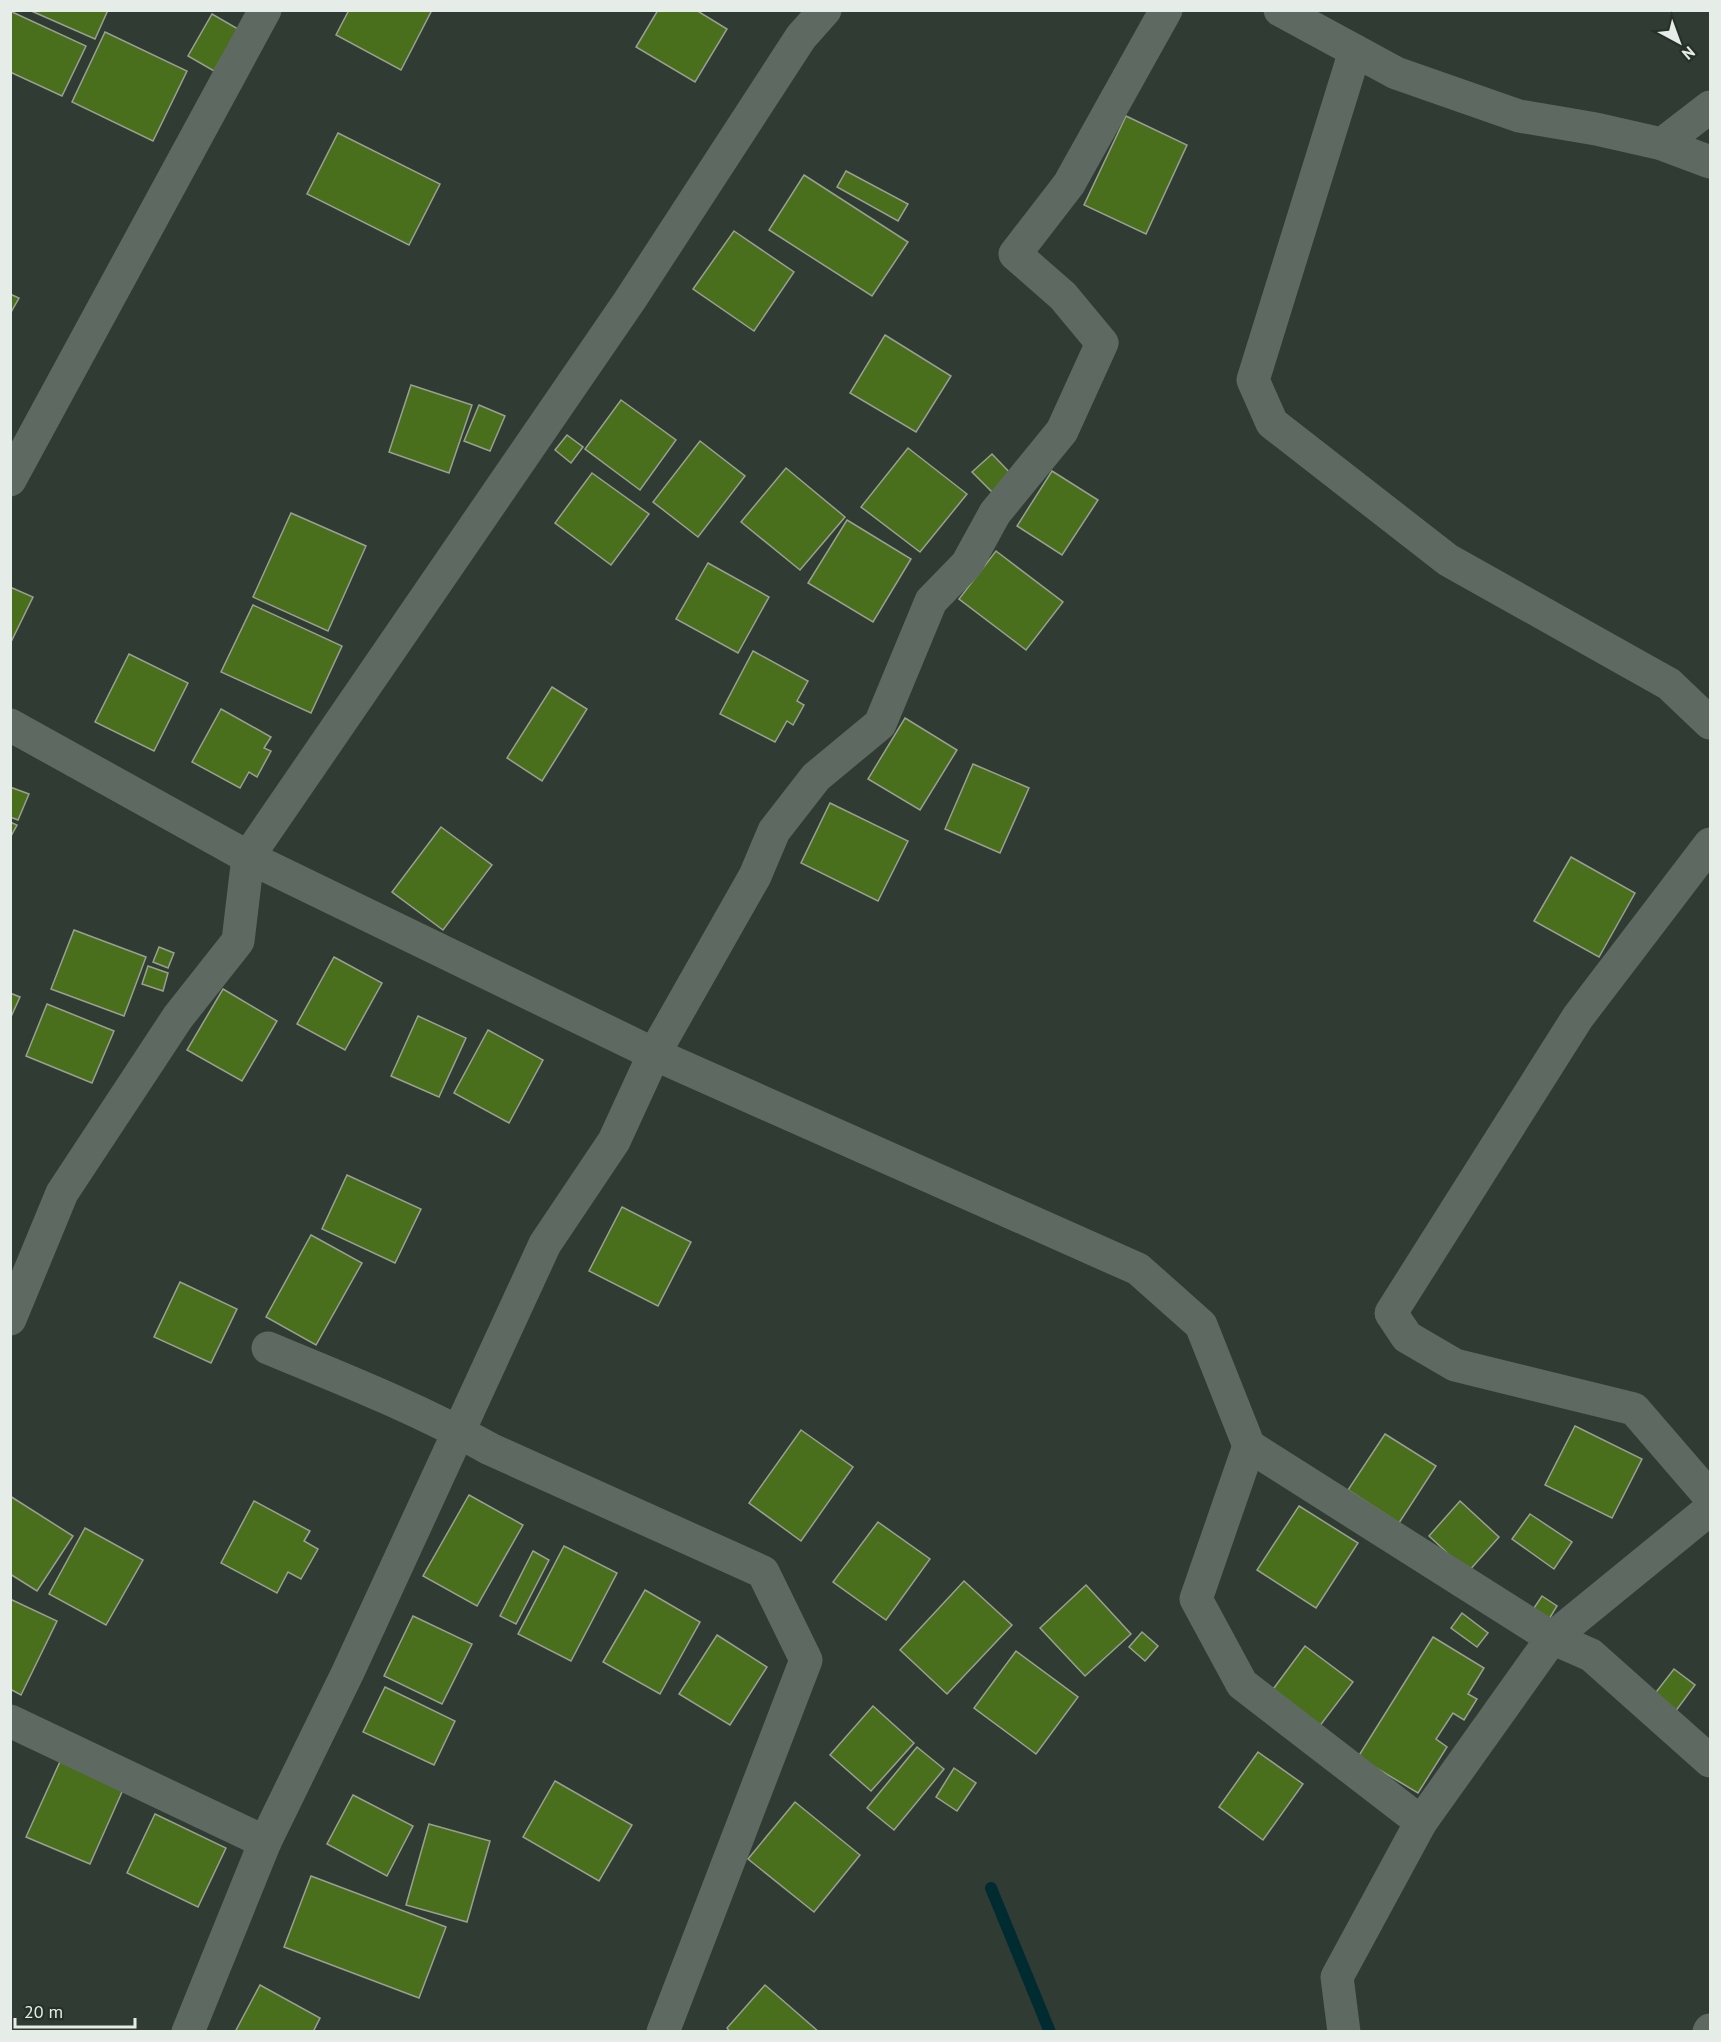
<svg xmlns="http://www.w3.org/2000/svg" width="1721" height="2042" font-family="'PT Sans',sans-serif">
	<rect width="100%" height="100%" fill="#303b33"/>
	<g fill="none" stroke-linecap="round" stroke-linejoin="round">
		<path stroke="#002c31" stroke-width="12" d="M991,1888l59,144"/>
	</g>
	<g fill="#4a6f1c" stroke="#99a093" stroke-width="1.5">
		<path d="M29,10h79l-13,29z"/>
		<path d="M349,10h83l-31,60 -65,-35z"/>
		<path d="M658,10h38l31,19 -32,53 -59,-35z"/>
		<path d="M10,11l76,35 -24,50 -52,-24z"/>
		<path d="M212,14l26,15 -24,42 -26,-15z"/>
		<path d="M105,32l82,39 -34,70 -81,-39z"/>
		<path d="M1126,116l61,29 -41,89 -62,-29z"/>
		<path d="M338,133l102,51 -31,61 -102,-51z"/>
		<path d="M846,171l62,33 -10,17 -61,-34z"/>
		<path d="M804,175l104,67 -36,54 -103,-66z"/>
		<path d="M734,231l60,41 -40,59 -61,-42z"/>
		<path d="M10,294l9,4 -9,16z"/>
		<path d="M885,335l66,41 -35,56 -66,-39z"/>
		<path d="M411,385l61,20 -23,68 -60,-21z"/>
		<path d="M621,400l55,40 -36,50 -55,-41z"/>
		<path d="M479,405l26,11 -15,35 -26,-10z"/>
		<path d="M567,435l16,12 -12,16 -16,-13z"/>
		<path d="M700,441l45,35 -47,61 -45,-35z"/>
		<path d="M908,448l59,46 -47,58 -59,-45z"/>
		<path d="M992,454l21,22 -19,18 -22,-22z"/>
		<path d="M786,468l59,49 -45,53 -59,-48z"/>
		<path d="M1052,471l46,29 -36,55 -45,-29z"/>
		<path d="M592,473l57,41 -38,51 -56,-42z"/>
		<path d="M291,513l75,33 -38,85 -75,-34z"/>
		<path d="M847,520l64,39 -38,63 -65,-39z"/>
		<path d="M996,551l67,51 -37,48 -67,-51z"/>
		<path d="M708,563l61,34 -31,56 -62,-34z"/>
		<path d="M10,587l23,10 -23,47z"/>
		<path d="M253,605l89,41 -31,67 -90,-41z"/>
		<path d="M753,651l55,30 -11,20 7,4 -11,20 -6,-4 -12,21 -55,-28z"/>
		<path d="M129,654l59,29 -34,68 -59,-29z"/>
		<path d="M552,687l35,22 -45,72 -35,-23z"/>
		<path d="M221,709l50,28 -7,11 7,3 -14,26 -8,-5 -9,16 -48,-26z"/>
		<path d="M905,718l52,32 -37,60 -52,-31z"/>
		<path d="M973,764l56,24 -29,65 -55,-24z"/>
		<path d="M10,787l19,7 -11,26 -8,-3z"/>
		<path d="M830,803l78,38 -30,60 -77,-38z"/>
		<path d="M10,822l7,3 -7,13z"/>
		<path d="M441,827l51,38 -49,65 -51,-38z"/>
		<path d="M1571,857l64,36 -36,64 -65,-36z"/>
		<path d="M74,930l72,27 -22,59 -73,-27z"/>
		<path d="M159,947l15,6 -6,15 -15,-6z"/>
		<path d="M334,957l48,26 -37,67 -48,-26z"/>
		<path d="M148,966l20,7 -5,18 -21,-7z"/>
		<path d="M223,989l54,32 -35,60 -55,-31z"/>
		<path d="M10,993l10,4 -10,22z"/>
		<path d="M47,1004l67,27 -22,52 -66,-27z"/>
		<path d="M418,1016l48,22 -27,59 -48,-21z"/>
		<path d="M488,1030l55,30 -34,63 -55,-30z"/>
		<path d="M347,1175l74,34 -26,54 -73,-34z"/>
		<path d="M622,1207l69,35 -33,64 -69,-35z"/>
		<path d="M311,1235l51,28 -46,82 -50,-28z"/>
		<path d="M180,1282l57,27 -26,54 -57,-26z"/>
		<path d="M1575,1426l67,33 -30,59 -67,-33z"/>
		<path d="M801,1430l52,37 -52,74 -52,-38z"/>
		<path d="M1385,1434l51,32 -37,57 -51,-33z"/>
		<path d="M469,1495l54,30 -46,81 -54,-30z"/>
		<path d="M10,1496l63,40 -36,55 -27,-17z"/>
		<path d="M254,1501l56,30 -6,10 14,8 -17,30 -13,-7 -11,21 -56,-30z"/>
		<path d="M1460,1501l39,36 -31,35 -39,-36z"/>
		<path d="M1299,1506l59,37 -42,65 -59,-38z"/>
		<path d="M1530,1514l42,28 -18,27 -42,-30z"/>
		<path d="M878,1522l52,37 -44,61 -53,-38z"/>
		<path d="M85,1528l58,32 -37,65 -57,-31z"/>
		<path d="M564,1546l53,27 -46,88 -53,-27z"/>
		<path d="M533,1551l16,9 -33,64 -16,-8z"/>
		<path d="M964,1581l48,44 -65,69 -47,-44z"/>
		<path d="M1086,1585l45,49 -46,42 -45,-48z"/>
		<path d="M645,1590l55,32 -40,72 -57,-32z"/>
		<path d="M1542,1596l15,10 -11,18 -16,-10z"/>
		<path d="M10,1599l47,22 -36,74 -11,-6z"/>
		<path d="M1462,1613l26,20 -11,14 -26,-19z"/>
		<path d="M413,1616l59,28 -30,60 -58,-28z"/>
		<path d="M1142,1632l16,14 -13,15 -16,-14z"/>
		<path d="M717,1635l50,32 -37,58 -51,-31z"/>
		<path d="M1433,1637l51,31 -16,26 9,5 -13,21 -11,-7 -17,26 11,8 -29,46 -60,-36z"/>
		<path d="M1305,1646l48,36 -34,45 -48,-35z"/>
		<path d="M1016,1651l62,46 -42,57 -62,-46z"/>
		<path d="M1674,1669l21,16 -20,27 -22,-16z"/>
		<path d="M385,1687l70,34 -21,44 -71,-33z"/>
		<path d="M873,1706l41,37 -43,48 -41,-36z"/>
		<path d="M917,1747l27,22 -50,61 -27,-22z"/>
		<path d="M1258,1752l45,32 -40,56 -44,-33z"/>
		<path d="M63,1755l63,28 -36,81 -64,-27z"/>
		<path d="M954,1768l22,15 -19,28 -21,-14z"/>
		<path d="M555,1781l77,44 -33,56 -76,-44z"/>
		<path d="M353,1795l60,31 -26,50 -60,-32z"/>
		<path d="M795,1802l65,53 -46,57 -66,-53z"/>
		<path d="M155,1814l71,34 -28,59 -71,-34z"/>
		<path d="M429,1824l61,17 -23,81 -61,-17z"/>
		<path d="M311,1876l135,51 -27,71 -135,-51z"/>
		<path d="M260,1985l60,33 -7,14h-78z"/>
		<path d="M765,1985l54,47h-89l-3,-4z"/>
	</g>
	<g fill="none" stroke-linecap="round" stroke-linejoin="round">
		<g stroke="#5e6a61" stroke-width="33">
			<path d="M1280,10l116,63 123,43 77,13 66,15 48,18"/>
			<path d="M1355,51l-102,329 19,43 176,137 221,124 41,39"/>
			<path d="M1662,144l48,-37"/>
			<path d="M10,480l255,-470"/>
			<path d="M10,725l238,132 382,-557 171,-263 24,-27"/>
			<path d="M1710,844l-132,173 -187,296 16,24 48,28 179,44 76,88"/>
			<path d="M10,1319l52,-126 116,-176 60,-76 10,-84 406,197 484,215 63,56 48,121 303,192 39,17 119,106"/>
			<path d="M268,1348c75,31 151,61 222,101l273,123 43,88 -143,372"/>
			<path d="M1249,1446l-53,153 46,85 179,138"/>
			<path d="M10,1721l255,121 -77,190"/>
			<path d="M265,1842l83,-170 197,-428 69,-103 40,-87 101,-178 19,-45 42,-54 64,-53 51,-123 36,-37 28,-51 67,-82 40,-88 -39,-47 -48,-42 54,-70 97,-174"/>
			<path d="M1344,2032l-7,-55 84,-155 131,-184 158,-129"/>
			<path d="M1709,2032l1,-2"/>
		</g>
	</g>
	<rect width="1721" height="2042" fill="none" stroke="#e6ede8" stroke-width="24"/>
	<g transform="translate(1679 42) rotate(139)" stroke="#263129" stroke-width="4.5" paint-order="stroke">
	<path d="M0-4.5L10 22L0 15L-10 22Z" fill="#e6ede8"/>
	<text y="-9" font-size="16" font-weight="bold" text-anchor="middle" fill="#e6ede8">N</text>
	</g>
	<path d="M15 2018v9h120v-9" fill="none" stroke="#e6ede8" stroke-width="3"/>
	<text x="24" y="2018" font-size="18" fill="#e6ede8" stroke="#263129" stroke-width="4.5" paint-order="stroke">20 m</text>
</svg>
